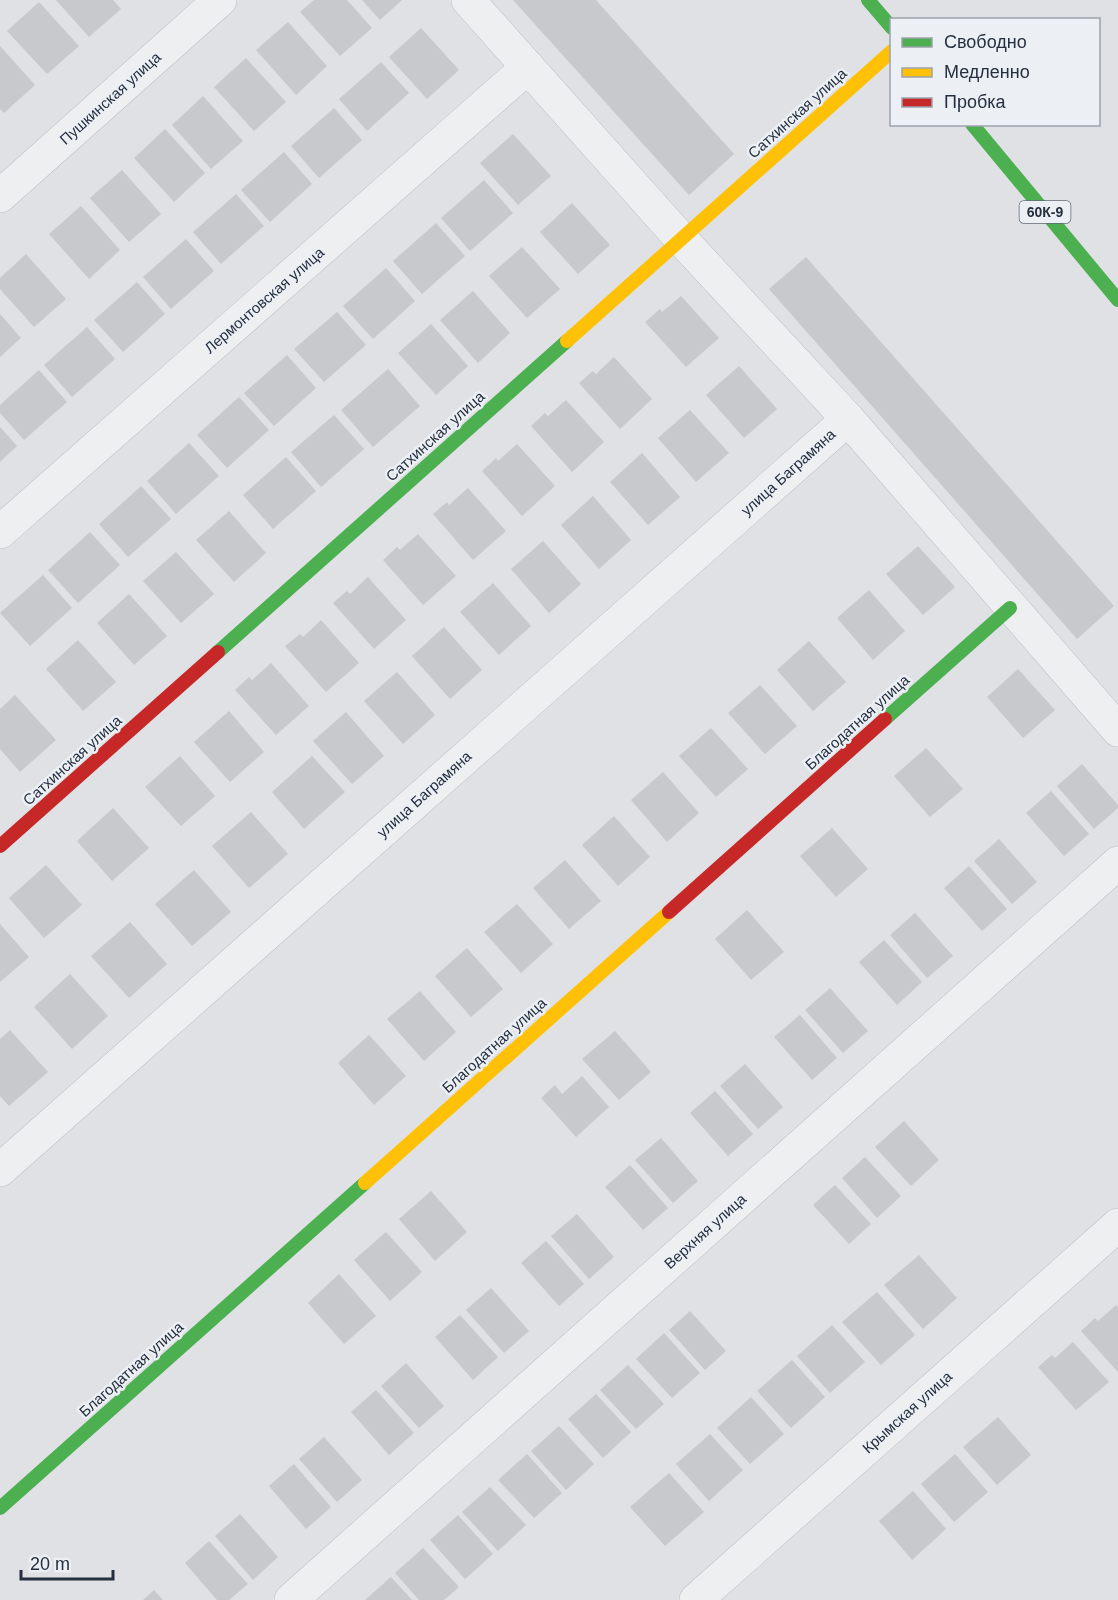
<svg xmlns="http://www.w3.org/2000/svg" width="1118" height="1600" font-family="Helvetica,sans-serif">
	<rect width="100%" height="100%" fill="#dfe1e4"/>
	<g fill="#c7c9cc">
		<path d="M56,0h57l8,9 -32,28z"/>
		<path d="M314,0h33l25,28 -32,28 -40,-44z"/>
		<path d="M362,0h40l-22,20z"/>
		<path d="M513,0h83l138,154 -45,41z"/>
		<path d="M39,2l40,44 -32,28 -40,-43z"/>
		<path d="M288,22l39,44 -31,29 -40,-45z"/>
		<path d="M421,28l38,42 -32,29 -38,-42z"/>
		<path d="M0,46l35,39 -31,28 -4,-4z"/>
		<path d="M246,58l40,44 -32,29 -40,-44z"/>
		<path d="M381,62l28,31 -42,38 -28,-32z"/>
		<path d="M203,96l40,45 -32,28 -39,-44z"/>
		<path d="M334,108l28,32 -43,38 -28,-32z"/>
		<path d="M165,129l40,44 -31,29 -40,-44z"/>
		<path d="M513,134l38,42 -33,29 -38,-42z"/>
		<path d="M284,152l28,32 -42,38 -29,-32z"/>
		<path d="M122,170l39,44 -32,28 -39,-44z"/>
		<path d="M484,180l29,33 -43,38 -29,-33z"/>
		<path d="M236,194l28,32 -43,38 -28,-32z"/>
		<path d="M572,203l38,42 -32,29 -38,-42z"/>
		<path d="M81,206l39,44 -31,29 -40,-45z"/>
		<path d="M436,223l29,33 -43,38 -29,-33z"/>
		<path d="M186,239l28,32 -43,38 -28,-32z"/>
		<path d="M522,247l38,42 -33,29 -38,-42z"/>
		<path d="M26,254l40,45 -32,28 -34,-38v-11z"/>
		<path d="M806,257l308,349 -37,33 -308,-350z"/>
		<path d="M386,268l29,33 -42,38 -30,-33z"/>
		<path d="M137,282l28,32 -42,38 -29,-32z"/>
		<path d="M473,291l37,42 -32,30 -38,-43z"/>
		<path d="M681,296l38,42 -33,29 -41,-45 15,-13 2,3z"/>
		<path d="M337,312l29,33 -42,37 -30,-33z"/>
		<path d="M0,314l21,24 -21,19z"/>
		<path d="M431,324l37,42 -32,29 -38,-42z"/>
		<path d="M87,327l28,32 -43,38 -28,-32z"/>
		<path d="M287,355l29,33 -42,38 -30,-33z"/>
		<path d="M614,357l38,42 -32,30 -41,-46 14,-12 3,3z"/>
		<path d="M739,366l38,43 -33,29 -38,-43z"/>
		<path d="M388,369l32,37 -47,41 -32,-37z"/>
		<path d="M39,370l28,32 -43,38 -24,-27v-8z"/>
		<path d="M239,397l30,33 -42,38 -30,-33z"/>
		<path d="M566,400l38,42 -32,30 -41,-46 14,-13 3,3z"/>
		<path d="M690,410l39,43 -33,29 -38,-44z"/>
		<path d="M334,415l30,34 -43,38 -30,-35z"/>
		<path d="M0,427l17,19 -17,16z"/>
		<path d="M189,443l30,33 -43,38 -29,-33z"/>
		<path d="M517,444l38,42 -33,30 -40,-45 14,-13 2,3z"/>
		<path d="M642,453l38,44 -32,28 -38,-43z"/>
		<path d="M286,457l30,34 -43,38 -30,-34z"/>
		<path d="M141,486l30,33 -43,38 -29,-33z"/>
		<path d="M468,488l38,43 -33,29 -40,-46 14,-12 2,3z"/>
		<path d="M593,496l38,44 -32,29 -38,-44z"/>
		<path d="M229,511l37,42 -32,29 -38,-42z"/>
		<path d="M90,532l30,33 -42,38 -30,-33z"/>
		<path d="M418,534l38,42 -33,29 -40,-45 14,-13 3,3z"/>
		<path d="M543,541l38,43 -32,29 -38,-44z"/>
		<path d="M918,546l37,41 -32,28 -37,-41z"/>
		<path d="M176,552l38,42 -33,29 -38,-42z"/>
		<path d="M43,575l29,33 -42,38 -30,-33z"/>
		<path d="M368,577l38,43 -32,29 -41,-46 14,-12 3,3z"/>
		<path d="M493,583l38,43 -32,29 -39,-43z"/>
		<path d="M869,590l36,41 -32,29 -36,-42z"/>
		<path d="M129,594l38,42 -33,29 -37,-42z"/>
		<path d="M321,620l38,43 -33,29 -41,-46 15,-12 3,3z"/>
		<path d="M444,627l38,43 -32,29 -38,-43z"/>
		<path d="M78,640l38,42 -33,29 -37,-42z"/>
		<path d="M809,641l37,41 -33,29 -36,-41z"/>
		<path d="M271,663l38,43 -33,29 -41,-45 14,-13 3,3z"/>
		<path d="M1018,669l37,41 -32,28 -36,-41z"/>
		<path d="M397,672l38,43 -32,29 -39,-43z"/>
		<path d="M760,685l37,41 -32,28 -37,-41z"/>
		<path d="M15,695l41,45 -36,32 -20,-23v-40z"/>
		<path d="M229,711l35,41 -34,30 -36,-40z"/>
		<path d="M346,712l38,44 -32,28 -39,-43z"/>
		<path d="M711,728l37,41 -32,28 -37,-41z"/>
		<path d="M926,748l37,41 -33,28 -36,-41z"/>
		<path d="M180,756l35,40 -34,30 -36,-39z"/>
		<path d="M312,756l33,36 -41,37 -32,-37z"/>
		<path d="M1082,764l36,41v3l-24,21 -37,-43z"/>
		<path d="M663,772l36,41 -32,29 -36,-42z"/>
		<path d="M1051,791l38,43 -25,22 -38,-43z"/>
		<path d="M113,808l36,40 -37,33 -35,-40z"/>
		<path d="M251,812l37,42 -39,34 -37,-42z"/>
		<path d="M614,816l36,41 -32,29 -36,-41z"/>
		<path d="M832,828l36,41 -32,28 -36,-41z"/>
		<path d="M999,839l38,43 -25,22 -38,-43z"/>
		<path d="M565,860l36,41 -32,28 -36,-41z"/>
		<path d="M46,865l36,40 -38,33 -35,-40z"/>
		<path d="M969,866l38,43 -25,22 -38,-43z"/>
		<path d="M194,870l37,42 -39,34 -37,-42z"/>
		<path d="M517,904l36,40 -32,29 -37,-41z"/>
		<path d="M747,910l37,42 -33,28 -36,-41z"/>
		<path d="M915,913l38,43 -26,22 -37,-43z"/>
		<path d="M130,922l37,42 -38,34 -38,-42z"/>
		<path d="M0,924l29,33 -29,25z"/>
		<path d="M884,940l38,42 -25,23 -38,-43z"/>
		<path d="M467,948l36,41 -32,28 -36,-41z"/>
		<path d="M70,974l38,42 -36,33 -38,-42z"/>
		<path d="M830,988l38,43 -25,22 -38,-43z"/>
		<path d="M420,991l36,41 -32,29 -37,-42z"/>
		<path d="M800,1015l37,43 -25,22 -38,-43z"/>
		<path d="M10,1030l38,42 -39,34 -9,-10v-57z"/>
		<path d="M615,1031l36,41 -32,28 -37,-41z"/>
		<path d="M369,1035l37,41 -32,29 -36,-42z"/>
		<path d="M745,1064l38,43 -25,22 -38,-43z"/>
		<path d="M582,1076l27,31 -33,30 -35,-39 14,-13 7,9z"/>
		<path d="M715,1091l38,43 -25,22 -38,-43z"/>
		<path d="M904,1121l35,39 -28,26 -36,-39z"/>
		<path d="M661,1138l37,43 -25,22 -38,-43z"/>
		<path d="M865,1157l36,39 -24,22 -35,-40z"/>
		<path d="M630,1165l38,43 -25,22 -38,-43z"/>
		<path d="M835,1185l36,39 -22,20 -36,-39z"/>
		<path d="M431,1191l36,41 -32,29 -36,-42z"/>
		<path d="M577,1214l37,43 -25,22 -38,-43z"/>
		<path d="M386,1232l36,40 -32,29 -36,-41z"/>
		<path d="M546,1241l38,43 -25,22 -38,-43z"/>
		<path d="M919,1255l38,43 -34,31 -39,-44z"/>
		<path d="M339,1274l37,42 -32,28 -36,-41z"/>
		<path d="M491,1288l38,43 -25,22 -38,-43z"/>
		<path d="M877,1292l38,43 -34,30 -39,-43z"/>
		<path d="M1116,1305l2,2v65l-37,-41 14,-13 3,3z"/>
		<path d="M690,1311l36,40 -21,19 -36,-40z"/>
		<path d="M460,1315l38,42 -25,23 -38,-43z"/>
		<path d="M832,1325l33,37 -35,31 -33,-37z"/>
		<path d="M664,1333l36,40 -28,25 -36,-39z"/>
		<path d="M1073,1342l36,40 -33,28 -38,-43 14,-12 3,3z"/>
		<path d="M792,1360l33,37 -34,31 -34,-37z"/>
		<path d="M406,1363l38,43 -25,22 -38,-42z"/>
		<path d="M628,1365l36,39 -28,25 -36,-39z"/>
		<path d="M376,1390l38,43 -25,22 -38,-43z"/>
		<path d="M596,1394l35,38 -28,26 -35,-39z"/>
		<path d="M751,1397l33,37 -34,30 -33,-36z"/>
		<path d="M998,1417l33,38 -34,30 -34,-38z"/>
		<path d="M559,1426l35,38 -28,26 -35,-39z"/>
		<path d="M710,1434l33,36 -34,31 -33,-37z"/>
		<path d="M324,1437l38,43 -25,22 -38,-43z"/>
		<path d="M527,1454l35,39 -28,25 -36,-38z"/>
		<path d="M955,1454l33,38 -34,30 -33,-38z"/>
		<path d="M294,1464l37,43 -25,22 -37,-43z"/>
		<path d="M669,1473l35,39 -39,34 -35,-39z"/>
		<path d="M490,1487l36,38 -28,26 -36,-39z"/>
		<path d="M913,1491l33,38 -34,31 -33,-39z"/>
		<path d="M240,1514l38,43 -25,23 -38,-44z"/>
		<path d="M458,1515l35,39 -28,25 -35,-39z"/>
		<path d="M209,1541l39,43 -19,16h-12l-32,-37z"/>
		<path d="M423,1548l36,39 -15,13h-25l-24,-27z"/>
		<path d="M391,1577l21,23h-47z"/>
		<path d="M154,1590l9,10h-20z"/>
	</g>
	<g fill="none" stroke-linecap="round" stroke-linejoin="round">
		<defs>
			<g id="street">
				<path d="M468,0l213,239 167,180 270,311"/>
				<path d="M0,196l220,-196"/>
				<path d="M0,532l528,-465"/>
				<path d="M0,1170l848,-751"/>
				<path d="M291,1600l827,-737"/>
				<path d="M696,1600l422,-375"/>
			</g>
		</defs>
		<use href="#street" stroke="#bdbfc2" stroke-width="34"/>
		<use href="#street" stroke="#eeeff1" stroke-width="33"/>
		<g stroke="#4caf50" stroke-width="14">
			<path d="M868,0l24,28"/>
			<path d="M972,124l146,176"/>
			<path d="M218,652l349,-311"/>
			<path d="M885,719l125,-111"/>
			<path d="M0,1508l365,-325"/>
		</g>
		<g stroke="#ffc107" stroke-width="14">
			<path d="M567,341l325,-290"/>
			<path d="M365,1183l304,-271"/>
		</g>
		<g stroke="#c62828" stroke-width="14">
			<path d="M0,846l218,-194"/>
			<path d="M669,912l216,-193"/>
		</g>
	</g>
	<g text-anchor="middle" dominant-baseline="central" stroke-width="5" stroke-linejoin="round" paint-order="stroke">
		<rect fill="#ecf0f5" stroke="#616975" stroke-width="1.5" x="1019.5" y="201" width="51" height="22" rx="4.5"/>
		<g font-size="14" font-weight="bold" fill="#262f3e">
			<text x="1045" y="212">60К-9</text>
		</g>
		<g font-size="15" fill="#262f3e" stroke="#ecf0f5">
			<text transform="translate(110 98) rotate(-42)">Пушкинская улица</text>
			<text transform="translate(797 113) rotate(-42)">Сатхинская улица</text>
			<text transform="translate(264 300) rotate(-41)">Лермонтовская улица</text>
			<text transform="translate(435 436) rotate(-42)">Сатхинская улица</text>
			<text transform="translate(788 472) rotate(-42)">улица Баграмяна</text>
			<text transform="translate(857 722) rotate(-42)">Благодатная улица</text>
			<text transform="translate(72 760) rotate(-42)">Сатхинская улица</text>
			<text transform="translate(424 794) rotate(-42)">улица Баграмяна</text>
			<text transform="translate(494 1045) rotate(-42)">Благодатная улица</text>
			<text transform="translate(705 1231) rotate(-42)">Верхняя улица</text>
			<text transform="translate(131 1369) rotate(-42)">Благодатная улица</text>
			<text transform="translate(907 1412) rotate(-42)">Крымская улица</text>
		</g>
	</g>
	<rect x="890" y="18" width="210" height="108" fill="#ecf0f5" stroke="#9da3ac" stroke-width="1.5"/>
	<rect x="902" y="38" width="30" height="9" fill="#4caf50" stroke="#9da3ac" stroke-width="1.5"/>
	<text x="944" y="48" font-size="18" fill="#262f3e">Свободно</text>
	<rect x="902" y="68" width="30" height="9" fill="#ffc107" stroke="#9da3ac" stroke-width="1.5"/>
	<text x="944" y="78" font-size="18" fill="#262f3e">Медленно</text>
	<rect x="902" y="98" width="30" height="9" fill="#c62828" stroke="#9da3ac" stroke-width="1.5"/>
	<text x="944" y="108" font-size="18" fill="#262f3e">Пробка</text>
	<path d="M21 1570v9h92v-9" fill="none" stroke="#262f3e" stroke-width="3"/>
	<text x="30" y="1570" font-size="18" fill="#262f3e" stroke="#ecf0f5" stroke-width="4.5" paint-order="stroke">20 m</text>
</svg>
